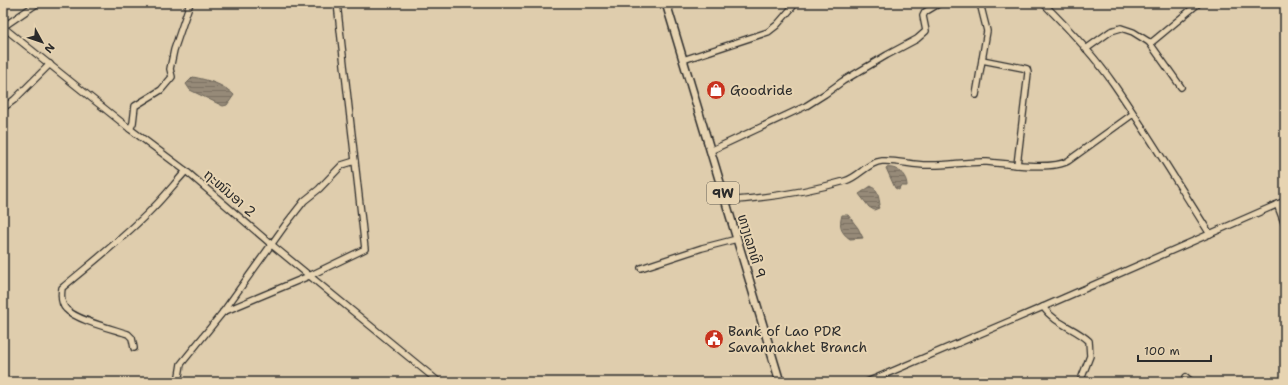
<svg xmlns="http://www.w3.org/2000/svg" width="1288" height="385" font-family="'Shantell Sans','Noto Sans Lao',sans-serif">
	<defs>
		<pattern id="water-rules" width="6" height="5" patternUnits="userSpaceOnUse"><rect width="6" height="5" fill="#968a78"/><path d="M0 2.5h6" fill="none" stroke="#7b7163"/></pattern>
	</defs>
	<rect width="100%" height="100%" fill="#dfcdad"/>
	<filter id="ink" filterUnits="userSpaceOnUse"><feTurbulence type="fractalNoise" baseFrequency=".025" numOctaves="2"/><feDisplacementMap in="SourceGraphic" scale="8" xChannelSelector="R" yChannelSelector="G"/><feConvolveMatrix kernelMatrix="1 2 1 2 8 2 1 2 1" color-interpolation-filters="sRGB"/></filter>
	<g filter="url(#ink)">
		<g fill="url(#water-rules)" stroke="#6b6459">
			<path d="M193,77c15,3 30,7 41,18l-7,10 -4,1 -33,-16 -4,-6z"/>
			<path d="M886,168c11,-2 21,7 21,18h-7l-1,4 -4,-2z"/>
			<path d="M871,186c7,4 8,12 9,19l-2,1 1,2 -5,2 -5,-3 -10,-13z"/>
			<path d="M842,215h6l10,13 5,10 -13,1c-10,-7 -11,-13 -8,-24z"/>
		</g>
		<g fill="none" stroke-linecap="round" stroke-linejoin="round">
			<defs>
				<g id="minor">
					<path d="M1043,3c25,25 50,51 70,80 34,49 65,101 97,151"/>
					<path d="M3,27l127,102 56,42 86,74 167,137"/>
					<path d="M3,27l35,-24"/>
					<path d="M1149,42l32,45"/>
					<path d="M1086,49l25,-18 10,-3 12,4 16,10h3l47,-39"/>
					<path d="M683,60l85,-28 9,-7 19,-22"/>
					<path d="M982,60l41,8 4,1 1,4 -11,92"/>
					<path d="M976,95l11,-64 -7,-28"/>
					<path d="M3,108l11,-8 36,-36"/>
					<path d="M130,129l3,-6 2,-17 26,-16 11,-13 -2,-8 4,-19 16,-47"/>
					<path d="M710,151l96,-45 19,-12 18,-13 44,-26 30,-16 9,-8 -3,-15 2,-4 15,-9"/>
					<path d="M725,201c40,-3 82,-9 120,-20 14,-4 23,-19 37,-20 15,-1 30,4 45,4 20,1 40,-4 60,-3 20,2 66,8 81,-1l65,-47"/>
					<path d="M1277,204l8,21"/>
					<path d="M641,268l61,-20 35,-9"/>
					<path d="M1043,307c13,18 31,20 46,34l1,15 -10,26"/>
					<path d="M223,312l86,-36 56,-27 -28,-246"/>
					<path d="M134,348l-2,-10 -4,-4c-15,-5 -52,-14 -62,-25 -5,-5 -5,-14 -4,-21 31,-26 63,-51 91,-80 12,-12 22,-25 33,-37"/>
					<path d="M1186,377l6,5"/>
					<path d="M178,382l3,-18 42,-52 63,-88 18,-23 15,-12 23,-24 13,-4"/>
					<path d="M867,382l176,-75 242,-106"/>
				</g>
				<path id="major" d="M666,3l114,379"/>
			</defs>
			<use href="#minor" stroke="#2b2b2b" stroke-width="8"/>
			<use href="#major" stroke="#2b2b2b" stroke-width="10"/>
			<use href="#minor" stroke="#e7d4b2" stroke-width="5.5"/>
			<use href="#major" stroke="#e7d4b2" stroke-width="7"/>
		</g>
	</g>
	<defs>
		<symbol id="shop-disc" viewBox="-11 -11 22 22"><circle r="9.5" fill="#c8321e" stroke="#e7d4b2"/><path d="M-5-2.5h2.3a2.7 3.5 0 0 1 5.4 0H5L5.5 6h-11ZM-1.5-2.5h3a1.5 2.3 0 0 0-3 0Z" fill="#fff"/></symbol>
		<symbol id="civic-disc" viewBox="-11 -11 22 22"><circle r="9.5" fill="#c8321e" stroke="#e7d4b2"/><path d="M-.6-6.5H3V-4.5H.6V-3L4-1V1h2V6H-6V1h2V-1L-.6-3ZM-1.2 2.5V6h2.4V2.5Z" fill="#fff"/></symbol>
	</defs>
	<g fill-rule="evenodd">
		<use href="#shop-disc" x="705" y="79" width="22" height="22"/>
		<use href="#civic-disc" x="703" y="328" width="22" height="22"/>
	</g>
	<g text-anchor="middle" dominant-baseline="central" stroke-width="4" stroke-linejoin="round" paint-order="stroke">
		<rect fill="#e7d4b2" stroke="#635e54" stroke-width="1" x="707" y="182" width="32" height="22" rx="3"/>
		<g font-size="13" font-weight="bold" fill="#2b2b2b">
			<text x="723" y="193">9W</text>
		</g>
		<g font-size="14" fill="#2b2b2b" stroke="#e7d4b2" text-anchor="start">
			<text x="730" y="90">Goodride</text>
			<text x="728" y="331">Bank of Lao PDR<tspan x="728" dy="16">Savannakhet Branch</tspan></text>
		</g>
		<g font-size="14" fill="#2b2b2b" stroke="#e7d4b2">
			<text transform="translate(230 193) rotate(41)">ຖະໜົນອາ 2</text>
			<text transform="translate(752 246) rotate(73)">ທາງເລກທີ 9</text>
		</g>
	</g>
	<rect width="1288" height="385" fill="none" stroke="#e7d4b2" stroke-width="16"/>
	<rect x="8" y="8" width="1272" height="369" fill="none" stroke="#2b2b2b" stroke-width="1.5" filter="url(#ink)"/>
	<g transform="translate(42 42) rotate(130)" stroke="#e7d4b2" stroke-width="3" paint-order="stroke">
	<path d="M0-3L7 15L0 10L-7 15Z" fill="#2b2b2b"/>
	<text y="-6" font-size="11" font-weight="bold" text-anchor="middle" fill="#2b2b2b">N</text>
	</g>
	<path d="M1138 355v6h73v-6" fill="none" stroke="#2b2b2b" stroke-width="2"/>
	<text x="1144" y="355" font-size="12" fill="#2b2b2b" stroke="#e7d4b2" stroke-width="3" paint-order="stroke">100 m</text>
</svg>
